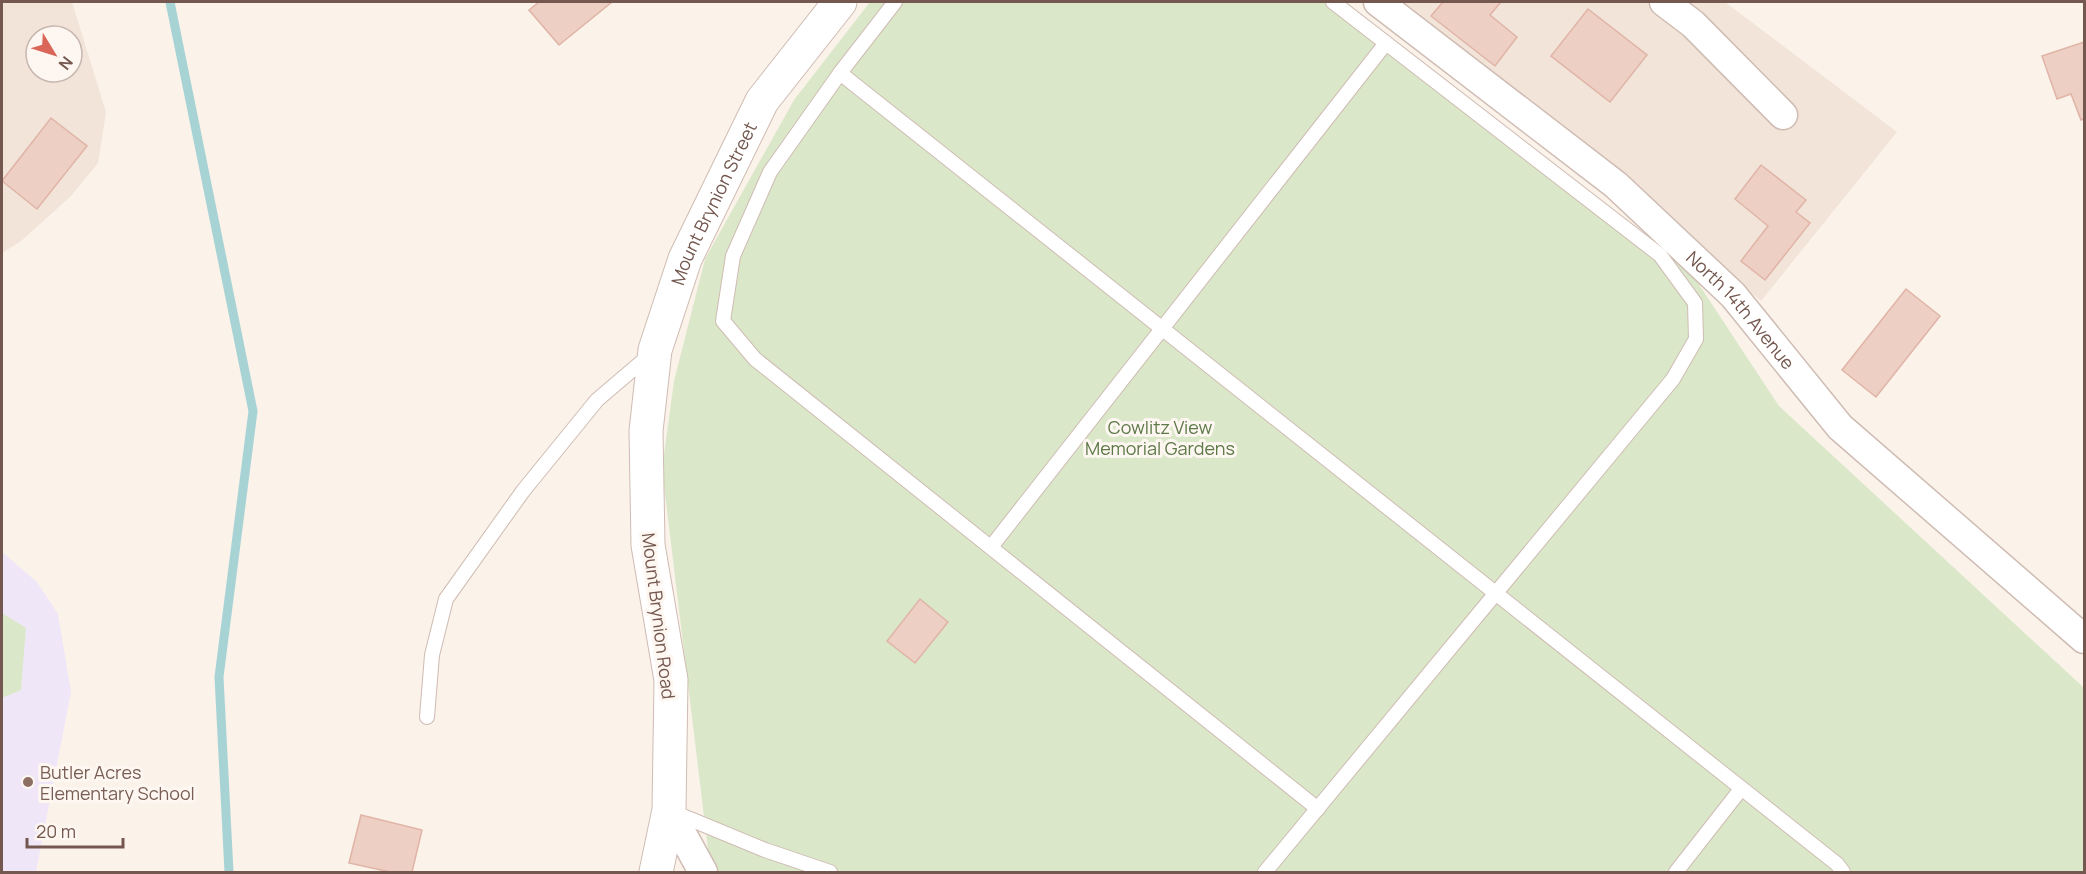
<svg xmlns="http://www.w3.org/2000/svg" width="2086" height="874" font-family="Manrope,sans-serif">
	<rect width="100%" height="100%" fill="#fbf2ea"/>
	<g fill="#f2e4d9" fill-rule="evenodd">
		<path d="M2,2h70l34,110 -8,51 -27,33 -50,45 -19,12zM36,36h36v36h-36z"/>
		<path d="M1402,2h323l172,130 -136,169 -262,-225z"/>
	</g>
	<path fill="#efe7f8" d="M2,552l35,30 21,32 13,78 -35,180h-34z"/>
	<g fill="#dae8c9">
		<path d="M870,2h474l350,275 85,129 303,280 2,3v183h-1370l-5,-14 -47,-389 12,-88 31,-122 89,-159z"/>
		<path d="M2,613l24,15 -5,62 -19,8z"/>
	</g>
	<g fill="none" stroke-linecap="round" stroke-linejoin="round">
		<path stroke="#a7d3d5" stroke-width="9" d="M170,2l83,409 -34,266 10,195"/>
	</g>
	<g fill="#eecfc4" stroke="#e0b4a6" stroke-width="1.5">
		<path d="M539,2h73l-53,43 -30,-35z"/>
		<path d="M1443,2h58l-11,13 27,22 -22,29 -64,-50z"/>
		<path d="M1588,9l59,46 -37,47 -59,-46z"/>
		<path d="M2084,42v77l-3,1 -10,-26 -14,5 -15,-43z"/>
		<path d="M51,118l36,28 -50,63 -35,-28z"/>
		<path d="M1761,165l45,35 -10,12 14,11 -45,57 -24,-19 27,-35 -33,-27z"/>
		<path d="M1906,289l34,27 -64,81 -34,-27z"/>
		<path d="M920,599l28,23 -33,41 -28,-22z"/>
		<path d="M361,815l61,15 -10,42h-22l-41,-9z"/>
	</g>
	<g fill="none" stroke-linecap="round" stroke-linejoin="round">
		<defs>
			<g id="service">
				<path d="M895,2l-55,71 -70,99 -37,84 -10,65 32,38 563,450"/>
				<path d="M840,73l997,791 6,8"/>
				<path d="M991,547l395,-504"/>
				<path d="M427,717l5,-62 14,-56 77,-108 74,-91 54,-46"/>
				<path d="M673,812l92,38 65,22"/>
				<path d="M1265,872l408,-493 23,-40 -1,-36 -35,-48 -327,-253"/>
				<path d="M1676,872l65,-83"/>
			</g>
			<g id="minor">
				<path id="s1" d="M1378,2l238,183 117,110 107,132 244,212"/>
				<path d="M1664,2l29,22 90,91"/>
				<path d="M669,810l34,62"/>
			</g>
			<g id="tertiary">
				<path id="s2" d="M656,872l13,-62 2,-130 -23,-135 -2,-114 9,-81 30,-91 77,-158 78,-99"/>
			</g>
		</defs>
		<use href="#service" stroke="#cfbcb3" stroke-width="16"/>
		<use href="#minor" stroke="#cfbcb3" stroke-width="31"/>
		<use href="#tertiary" stroke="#cfbcb3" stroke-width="35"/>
		<use href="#service" stroke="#fff" stroke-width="14"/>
		<use href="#minor" stroke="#fff" stroke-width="28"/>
		<use href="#tertiary" stroke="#fff" stroke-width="33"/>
	</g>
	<circle fill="#8d6e63" stroke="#fef7f1" stroke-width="2" cx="28" cy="782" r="6"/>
	<g text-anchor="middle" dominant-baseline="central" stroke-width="6" stroke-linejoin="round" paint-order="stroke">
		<g font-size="18" fill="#74584f" stroke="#fef7f1">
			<text stroke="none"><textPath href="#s2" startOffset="684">Mount Brynion Street</textPath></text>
			<text stroke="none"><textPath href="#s1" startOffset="477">North 14th Avenue</textPath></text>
			<text transform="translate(659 616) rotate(83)">Mount Brynion Road</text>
		</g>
		<g font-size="18" fill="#5d7948" stroke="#fef7f1">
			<text x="1160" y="427">Cowlitz View<tspan x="1160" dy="21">Memorial Gardens</tspan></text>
		</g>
		<g font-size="18" fill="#785e54" stroke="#fef7f1" text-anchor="start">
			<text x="40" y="772">Butler Acres<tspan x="40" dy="21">Elementary School</tspan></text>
		</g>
	</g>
	<rect width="2086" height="874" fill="none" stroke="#74584f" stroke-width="6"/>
	<g transform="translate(54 54) rotate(128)"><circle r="28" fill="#fef7f1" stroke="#c7b7b0" stroke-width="1.5"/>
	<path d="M0-4.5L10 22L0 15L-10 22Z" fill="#da665a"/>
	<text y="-9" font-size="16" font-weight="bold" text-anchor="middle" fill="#74584f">N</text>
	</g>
	<path d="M27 838v9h96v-9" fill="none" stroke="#74584f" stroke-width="3"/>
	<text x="36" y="838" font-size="18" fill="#74584f" stroke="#fef7f1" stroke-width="4.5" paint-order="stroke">20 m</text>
</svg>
